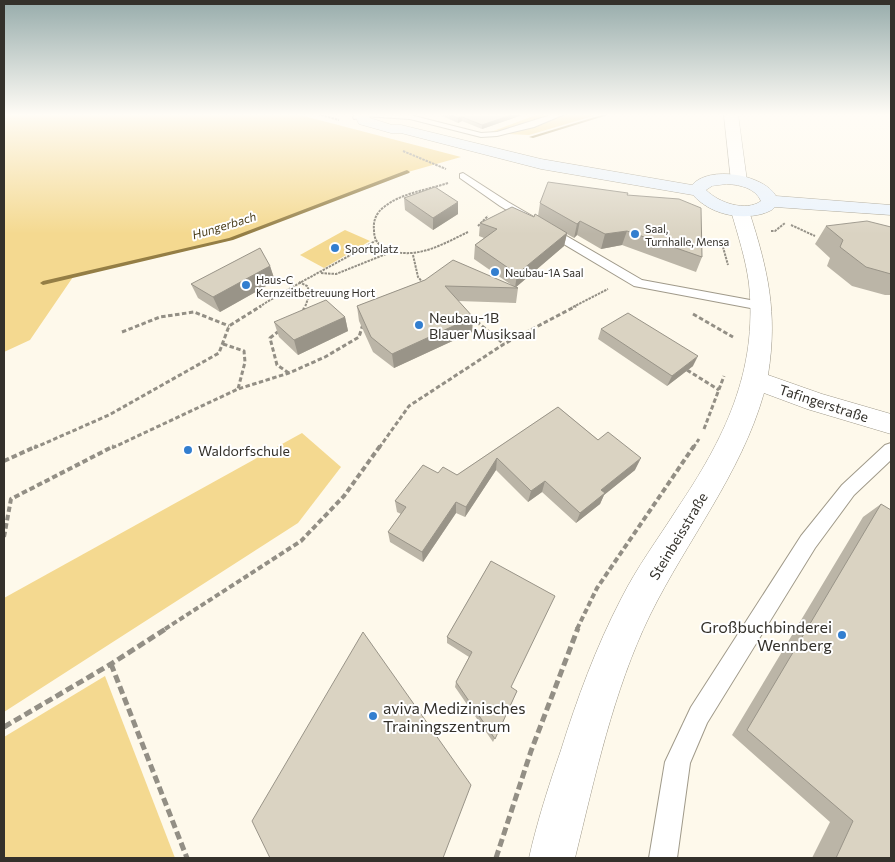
<svg xmlns="http://www.w3.org/2000/svg" width="895" height="862" font-family="Commissioner,sans-serif">
	<rect width="100%" height="100%" fill="#fef9eb"/>
	<g fill="#f4d990">
		<path d="M4,114h292l165,43 -53,15 -177,68 -158,37 -43,63 -26,12z"/>
		<path d="M539,114h61l-71,21 -41,-2z"/>
		<path d="M345,230l25,11 -46,27 -24,-13z"/>
		<path d="M302,433l39,34 -43,56 -294,189v-114z"/>
		<path d="M105,676l70,182h-171v-121z"/>
	</g>
	<g fill="none" stroke-linecap="round" stroke-linejoin="round">
		<g fill="#947e45" fill-rule="evenodd">
			<path d="M605,114h6l-78,24 -4,-1z"/>
			<path d="M407,170l3,2 -1,1 -176,67 -190,45 -3,-2 3,-2 186,-43z"/>
		</g>
		<defs>
			<g id="service">
				<path d="M357,114l53,1 71,18 16,-1 57,-18h11l-31,13 -37,9 -16,1 -71,-18 -46,-3 -10,3 -1,-2z"/>
				<path d="M463,173l45,29 134,78 119,22 6,4 -6,4 -127,-24 -134,-80 -40,-28v-4z"/>
				<path d="M891,443v17l-37,35 -39,53 -108,175 -17,40 -13,95h-28l16,-96 26,-55 110,-171 41,-51 43,-40z"/>
			</g>
			<g id="minor">
				<path d="M724,114h14l9,67 -2,3h-12l-2,-3z"/>
				<path d="M740,206l6,1 3,4c19,59 29,102 19,164l54,19 69,20v20l-84,-25 -43,-16c-23,81 -77,147 -114,222 -37,76 -55,162 -75,243h-46c8,-36 20,-73 32,-108 16,-51 35,-103 60,-151 16,-32 37,-60 56,-90 47,-70 81,-137 72,-225 -3,-24 -11,-49 -18,-73l3,-4z"/>
			</g>
			<path id="secondary" d="M363,114l5,1 2,3 22,7h9l140,34 151,26c17,-20 71,-11 84,11l115,9v10l-116,-8c-3,4 -8,5 -13,7 -24,6 -52,0 -69,-19l-152,-26 -140,-36h-10l-32,-9 -3,-6zM727,184c14,1 28,4 34,17 -15,11 -42,2 -55,-11l6,-4z"/>
		</defs>
		<use href="#service" stroke="#a09a8a" stroke-width="2"/>
		<use href="#minor" stroke="#a09a8a" stroke-width="1"/>
		<use href="#secondary" stroke="#a09a8a" stroke-width="1"/>
		<g stroke="#938f85" stroke-width="2" stroke-dasharray="2.5 1" stroke-linecap="butt">
			<path d="M318,114l21,6"/>
			<path d="M4,120l2,-6"/>
			<path d="M403,151l43,18"/>
			<path d="M448,183c-21,7 -47,10 -64,24 -8,6 -11,14 -10,23 0,11 5,16 15,20 28,10 54,-6 79,-18"/>
			<path d="M791,225l24,11"/>
			<path d="M478,226l10,-10"/>
			<path d="M771,231h4l10,-8"/>
			<path d="M721,240l7,25"/>
			<path d="M413,255l5,22 6,7"/>
			<path d="M321,273l15,1 55,-22"/>
			<path d="M299,282l8,4 3,7 -5,14"/>
			<path d="M259,307c38,-24 77,-43 116,-66"/>
			<path d="M573,307l35,-18"/>
		</g>
		<g stroke="#938f85" stroke-width="3" stroke-dasharray="4.5 2.5" stroke-linecap="butt">
			<path d="M303,312l2,-6"/>
			<path d="M693,314l40,23"/>
			<path d="M471,317l33,27"/>
			<path d="M279,331l-9,7 7,27 12,8"/>
			<path d="M122,332l38,-15 34,-5 35,14"/>
			<path d="M223,344l21,7 1,11 -7,27"/>
			<path d="M687,370l32,20"/>
			<path d="M704,429l20,-53"/>
			<path d="M34,448l75,-33 110,-62 10,-27 32,-20"/>
			<path d="M112,448l126,-59 51,-16 36,-16 34,-20 4,-13"/>
			<path d="M379,448l30,-42 95,-62 72,-38"/>
			<path d="M693,448l6,-9"/>
		</g>
		<g stroke="#938f85" stroke-width="4" stroke-dasharray="5.5 3" stroke-linecap="butt">
			<path d="M4,461l33,-15"/>
			<path d="M4,537l7,-38 103,-53"/>
			<path d="M165,629l136,-88 43,-45 36,-50"/>
			<path d="M577,629l20,-41 97,-142"/>
		</g>
		<g stroke="#938f85" stroke-width="5" stroke-dasharray="8 4" stroke-linecap="butt">
			<path d="M111,664l76,194"/>
			<path d="M4,727l107,-63 56,-36"/>
			<path d="M496,858l35,-107 47,-123"/>
		</g>
		<use href="#service" fill="#fff" fill-rule="evenodd"/>
		<use href="#minor" fill="#fff" fill-rule="evenodd"/>
		<use href="#secondary" fill="#eaf3fd" fill-rule="evenodd"/>
	</g>
	<g fill="#bbb5a7">
		<path d="M438,114h87l-43,15 -20,-8 -4,2z"/>
		<path d="M627,195l75,62 -6,15 -74,-27 -21,4 -24,-14 -3,3 -7,-4 -3,12 -48,41 2,1 -2,15 -58,-2 15,16 -1,15 -78,36 -21,-16 -14,-31 -2,-15 68,-26 88,6 -39,-27 1,-14 9,-7 -5,-2 1,-13 58,-7 2,-13z"/>
		<path d="M404,198l54,4v12l-25,16 -28,-20z"/>
		<path d="M826,226l65,1v68h-6l-33,-9 -25,-20 3,-8 -15,-14z"/>
		<path d="M270,266l5,15 -55,31 -22,-14 -7,-14z"/>
		<path d="M345,317l3,14 -50,24 -19,-18 -5,-15z"/>
		<path d="M601,329l92,37 -26,20 -69,-47z"/>
		<path d="M558,407l77,63 -31,25 -4,9 -24,19 -34,-31 -14,10 -32,-32 -31,47 -9,-4 -33,49 -33,-20 -2,-10 13,-18 -4,-2 -2,-11 43,-28 19,2z"/>
		<path d="M881,504l10,354h-79l18,-36 -98,-87 131,-218z"/>
		<path d="M491,561l20,126 6,4 -24,51 -38,-55 1,-5 13,-25 -22,-14v-6z"/>
	</g>
	<g fill="#999488">
		<path d="M514,114h11l-43,15v-4z"/>
		<path d="M462,117v4l-4,2v-5z"/>
		<path d="M458,202v12l-25,16v-12z"/>
		<path d="M580,221l-3,14 -3,3 3,-14z"/>
		<path d="M627,231l-5,14 -21,4 4,-15z"/>
		<path d="M567,233l-3,13 -49,42 2,-14z"/>
		<path d="M270,266l5,15 -55,31 -7,-15z"/>
		<path d="M345,317l3,14 -50,24 -4,-15z"/>
		<path d="M473,317l-1,15 -78,36 -2,-14z"/>
		<path d="M698,356l-5,10 -26,20 5,-10z"/>
		<path d="M497,458l-1,12 -31,47 1,-10z"/>
		<path d="M641,458l-6,12 -31,25 -4,9 -24,19 4,-10 21,-23z"/>
		<path d="M545,481l-3,11 -14,10 3,-11z"/>
		<path d="M456,502v11l-33,49 -1,-10z"/>
	</g>
	<g fill="#dad3c2" stroke="#999488">
		<path d="M448,114h66l-32,11 -20,-8 -4,1z"/>
		<path d="M548,182l80,11 -1,2 52,4 22,9 1,49 -75,-26 -22,3 -25,-13 -3,3 -37,-21z"/>
		<path d="M435,187l23,15 -25,16 -29,-20z"/>
		<path d="M512,207l22,10 1,-3 32,19 -50,41 -42,-29 22,-16 -17,-6z"/>
		<path d="M867,221l24,6v47l-25,-7 -26,-20 3,-7 -17,-14z"/>
		<path d="M260,248l10,18 -57,31 -22,-13z"/>
		<path d="M453,260l65,28 -73,-2 28,31 -81,37 -21,-17 -14,-31 68,-26z"/>
		<path d="M326,300l19,17 -51,23 -20,-18z"/>
		<path d="M628,313l70,43 -26,20 -71,-47z"/>
		<path d="M558,407l40,33 10,-8 33,26 -40,32 4,3 -25,20 -35,-32 -14,10 -34,-33 -31,49 -10,-5 -34,50 -34,-20 18,-25 -11,-6 28,-36 15,8 5,-6 14,8z"/>
		<path d="M881,504l10,6v348h-55l17,-37 -106,-91z"/>
		<path d="M491,561l64,35 -44,91 6,4 -22,48 -39,-57 16,-30 -25,-15z"/>
		<path d="M363,632l108,153 -28,73h-173l-18,-37z"/>
	</g>
	<linearGradient id="sky" x2="0" y2="1"><stop stop-color="#97acab"/><stop offset="0.49" stop-color="#fffcf6"/><stop offset="1" stop-color="#fffcf6" stop-opacity="0"/></linearGradient>
	<rect width="895" height="234" fill="url(#sky)"/>
	<g fill="#327ecf" stroke="#fff" stroke-width="2">
		<circle cx="635" cy="234" r="5"/>
		<circle cx="335" cy="248" r="5"/>
		<circle cx="495" cy="272" r="5"/>
		<circle cx="246" cy="285" r="5"/>
		<circle cx="419" cy="325" r="5"/>
		<circle cx="188" cy="450" r="5"/>
		<circle cx="842" cy="635" r="5"/>
		<circle cx="373" cy="716" r="5"/>
	</g>
	<g text-anchor="middle" dominant-baseline="central" stroke-width="4" stroke-linejoin="round" paint-order="stroke">
		<g font-size="11" fill="#34312b" stroke="#fff" text-anchor="start">
			<text x="645" y="228">Saal,<tspan x="645" dy="13">Turnhalle, Mensa</tspan></text>
			<text x="345" y="248">Sportplatz</text>
			<text x="505" y="272">Neubau-1A Saal</text>
			<text x="256" y="279">Haus-C<tspan x="256" dy="13">Kernzeitbetreuung Hort</tspan></text>
		</g>
		<g font-size="12" font-style="italic" fill="#4d401d" stroke="#fff">
			<text transform="translate(224 225) rotate(-17)">Hungerbach</text>
		</g>
		<g font-size="14" fill="#34312b" stroke="#fff" text-anchor="start">
			<text x="429" y="317">Neubau-1B<tspan x="429" dy="16">Blauer Musiksaal</tspan></text>
			<text x="198" y="450">Waldorfschule</text>
		</g>
		<g font-size="14" fill="#34312b" stroke="#fff">
			<text transform="translate(824 403) rotate(18)">Tafingerstraße</text>
			<text transform="translate(678 536) rotate(-59)">Steinbeisstraße</text>
		</g>
		<g font-size="16" fill="#34312b" stroke="#fff" text-anchor="end">
			<text x="832" y="626">Großbuchbinderei<tspan x="832" dy="18">Wennberg</tspan></text>
			<text x="383" y="707" text-anchor="start">aviva Medizinisches<tspan x="383" dy="18">Trainingszentrum</tspan></text>
		</g>
	</g>
	<rect width="895" height="862" fill="none" stroke="#34312b" stroke-width="10"/>
</svg>
